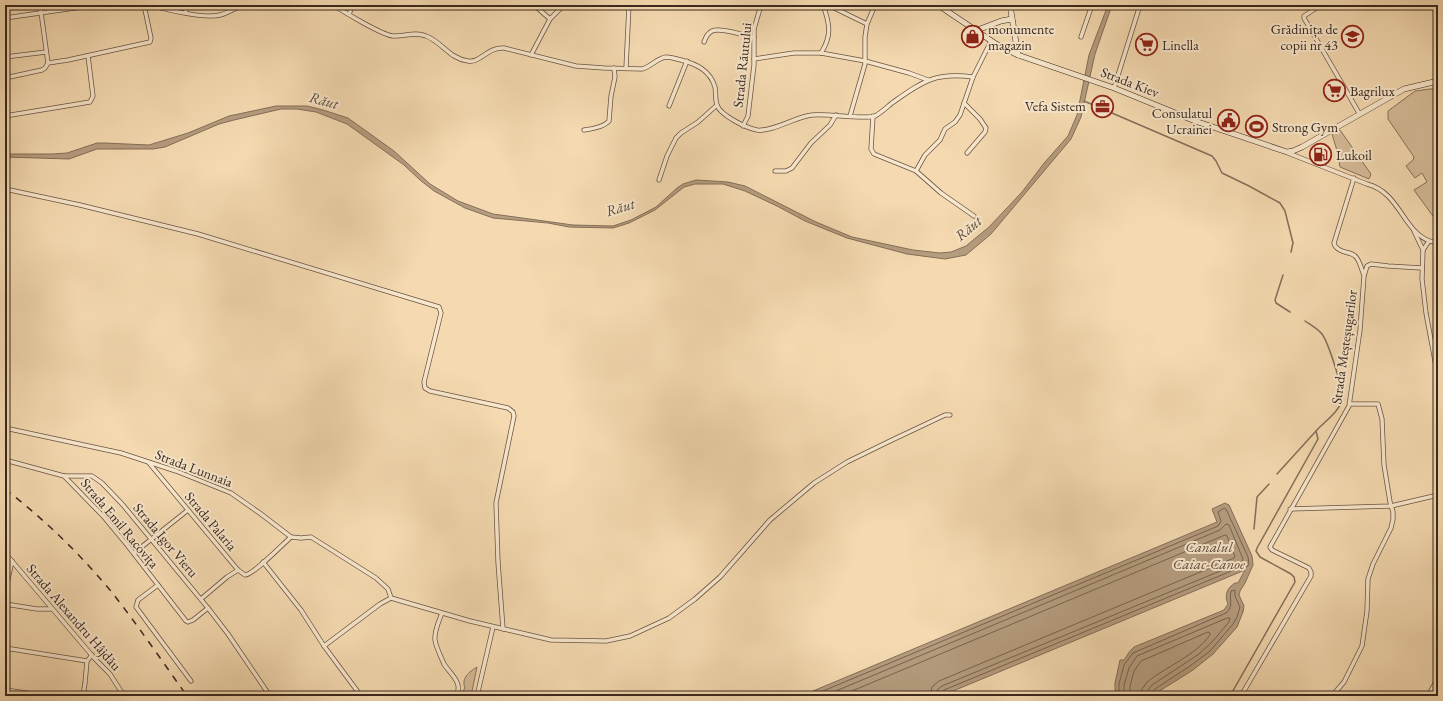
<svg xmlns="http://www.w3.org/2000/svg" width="1443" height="701" font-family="'EB Garamond',serif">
	<rect width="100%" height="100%" fill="#f5dab1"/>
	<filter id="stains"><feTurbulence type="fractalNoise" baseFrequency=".005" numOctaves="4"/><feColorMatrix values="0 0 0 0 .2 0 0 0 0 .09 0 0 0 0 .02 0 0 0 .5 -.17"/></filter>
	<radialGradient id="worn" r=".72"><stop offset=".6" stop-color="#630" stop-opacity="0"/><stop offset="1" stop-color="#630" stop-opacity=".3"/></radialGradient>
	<g fill="#d5bc98" stroke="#88725c">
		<path d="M1438,88v135l-24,-33 13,-8 -5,-9 -7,5 -9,-12 7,-6 1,-3 -26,-38v-8l27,-20z"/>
		<path d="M1340,130l31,44 -2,5 -29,-12 -2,-13 -6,-20z"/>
		<path d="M477,667l-6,29h-11l5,-8c-4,-10 4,-16 12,-21z"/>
	</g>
	<g fill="#b59d7f" stroke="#846e59">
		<path d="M1108,5h4l-17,49 -14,63 -10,22 -80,95 -25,21 -21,4 -38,-5 -60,-16 -42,-17 -28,-15 -32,-15 -22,-7h-28l-11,3 -29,23 -26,13 -16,5 -44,-1 -21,-4 -55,-5 -28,-10 -31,-17 -14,-11 -16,-15 -57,-41 -31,-12 -19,-3h-16l-47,11 -15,4 -54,23 -12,2h-56l-28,10 -64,-2v-3h47l15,-1 30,-10h7l45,2 39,-12 41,-17 47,-10h31l16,4 25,8 46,33 36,33 28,17 35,13 80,11 40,1 18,-6 25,-13 21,-19 6,-4 13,-4 32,2 17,4 71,36 36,15 61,13 27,3 11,-1 15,-6 23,-19 33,-35 23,-30 23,-26 9,-21 12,-60z"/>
		<path d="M1225,503l4,2 23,51 1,9 -8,18 -5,8 -1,4 5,11 -1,6 -6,15 -24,27 -20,16 -35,22 -3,4h-40v-13l5,-23h4l6,-9 4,-4 90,-37 4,-6c-4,-9 -1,-16 7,-21h3l7,-13 -304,126h-140l416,-174 -5,-13z"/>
	</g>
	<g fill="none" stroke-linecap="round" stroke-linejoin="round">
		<g stroke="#78624f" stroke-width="1">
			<path d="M811,696l407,-170 3,-5 -3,-9 6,-4 2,1 22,48 1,7 -2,3h-6l-297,123 -3,3v3"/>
			<path d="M824,696l396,-166 6,-6 3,1 14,34 -1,3 -300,124 -5,4 -1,6"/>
			<path d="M840,696l385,-161 2,1 8,20 -1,2 -295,123 -7,6 -2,9"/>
			<path d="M1119,696v-12l5,-19 9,-12 93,-40c8,-7 3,-13 5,-22l4,-1v6l5,11 -3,10 -4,7 -23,27 -20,15 -35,23 -3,4v3"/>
			<path d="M1124,696v-11l5,-17 8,-12 90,-38h3l-1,4 -17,20 -13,12 -47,31 -4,5 -1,6"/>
			<path d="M1130,696v-10l4,-15 7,-10 67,-29 2,1v2c-15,21 -43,31 -63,47l-5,7 -1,7"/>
		</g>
		<g stroke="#846e59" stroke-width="1.5">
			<path d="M1084,101l128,55 4,5 6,12 27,13 31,17 5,8 8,32 -2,9"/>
			<path d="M1283,275l-8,25 1,3 14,9"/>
			<path d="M1277,474l39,-43"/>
			<path d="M1254,529l3,-32 12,-13"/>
			<path d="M1230,696l65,-114 -1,-5 -3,-3 -31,-17 -4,-6 1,-3 61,-109 -2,-8c8,-9 23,-19 26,-31 2,-10 -14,-58 -20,-66 -4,-5 -11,-9 -17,-13"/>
		</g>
		<defs>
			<g id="street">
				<path d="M40,5l8,58"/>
				<path d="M152,5c14,5 54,14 68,10 8,-2 15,-7 23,-10"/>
				<path d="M185,5l1,8"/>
				<path d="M333,5c11,7 49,30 60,31 11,1 22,-5 33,0 16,6 24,23 42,25 13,2 19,-14 36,-13l72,18 28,2 38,1c9,-2 15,-11 24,-12 5,0 10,2 15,3 15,4 29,10 34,27 1,5 0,12 2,18 3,10 29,23 40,25 15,2 38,-13 55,-15 15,-2 52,5 63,1 6,-3 12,-9 17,-13 30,-21 42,-31 81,-26"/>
				<path d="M534,5l16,14"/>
				<path d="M828,5l39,19"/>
				<path d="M1321,5l-17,11v2l55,95"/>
				<path d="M349,14l4,-9"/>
				<path d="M5,18l91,-13"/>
				<path d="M1081,37l11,-32"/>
				<path d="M704,42c2,-5 3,-8 8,-11 8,-4 32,4 42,7"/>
				<path d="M821,53c11,-17 9,-29 2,-48"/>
				<path d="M531,55l19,-36 14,-14"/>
				<path d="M5,57l41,-5"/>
				<path d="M754,59l40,-6h27l44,8 44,12 19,7"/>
				<path d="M626,68l3,-63"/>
				<path d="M5,78l37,-8 3,-2 3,-5 20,-3 82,-18 1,-4 -7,-33"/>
				<path d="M1114,88l26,-83"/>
				<path d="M964,103l16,16 6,9 -1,4 -18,21"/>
				<path d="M669,106l18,-45"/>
				<path d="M5,116l85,-14 3,-6 -5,-40"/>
				<path d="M850,116l15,-52v-27l2,-13 8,-19"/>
				<path d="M873,116l-2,33 3,5 42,17 25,22 33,23"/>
				<path d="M743,126l5,-10 6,-51v-36l7,-24"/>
				<path d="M584,130c8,-1 20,-3 25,-9l2,-25 4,-19 -1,-9"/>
				<path d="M1288,153l79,31c36,9 36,55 71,59"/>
				<path d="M775,171h11l6,-3 19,-25 19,-18 6,-10"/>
				<path d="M916,171l9,-16 15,-15 5,-11 10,-7 5,-7 13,-38 18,-36"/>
				<path d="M1354,178l-20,65 1,3c6,8 15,5 20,10 5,4 6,13 9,19"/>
				<path d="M659,180l8,-24 9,-18 5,-5 17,-11 19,-17"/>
				<path d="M5,189l75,16 118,29 241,73 2,6 -17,69 1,6 5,3 78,17 5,4 1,4 -18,87 2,59 5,67"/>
				<path d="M1414,231l9,19"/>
				<path d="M1429,241l-6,9 -1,29 4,34 12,64"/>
				<path d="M5,428l116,25 55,18 55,22 30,21 30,23 10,1 10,-1 65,41 12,11 3,9"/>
				<path d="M5,460l59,16h28l10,7 21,22 85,103 20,26 42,62"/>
				<path d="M149,463l89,107 7,5c8,0 38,-31 46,-38"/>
				<path d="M64,476l39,40 24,29 59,76 2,1 5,-2 15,-12"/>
				<path d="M1290,509l101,-3 47,-11"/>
				<path d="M5,553l90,106 15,15 14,22"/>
				<path d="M134,553l54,-43"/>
				<path d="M263,562l38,48 23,36 37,50"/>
				<path d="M158,585l-20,15 -2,7 55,74"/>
				<path d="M5,593l7,-32"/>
				<path d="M201,599l26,-22 11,-7"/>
				<path d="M5,604l32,5h15"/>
				<path d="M442,613c-3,8 -8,18 -7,27 1,7 6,17 9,24 6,10 21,20 11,32"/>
				<path d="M324,646l56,-42 11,-6 79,23 81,19 55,1 24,-5 39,-18 26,-19 25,-22 50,-57 44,-37 33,-21 43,-21 55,-26h5"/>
				<path d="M5,648l82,13"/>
				<path d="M5,690l43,6"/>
				<path d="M83,696l2,-13 2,-22 5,-6"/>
				<path d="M477,696l16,-69"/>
				<path d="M1241,696l70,-120v-4l-2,-4 -37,-18 -2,-3 79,-141 11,-76 4,-54 3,-10 4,-2 17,2 34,2"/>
				<path d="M1332,696l12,-14 18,-36 5,-35 1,-32 5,-15 18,-36 2,-9v-7l-3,-10 -6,-37 -2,-46 -4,-15h-28"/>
				<path d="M1428,696l10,-18"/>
			</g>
			<g id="secondary">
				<path d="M938,5l58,39 22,11 96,33 81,33 92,31 6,-1 9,-4 102,-58 34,-8"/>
				<path d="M1010,5l8,50"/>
				<path d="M975,31l26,-10 11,-2"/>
			</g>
		</defs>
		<use href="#street" stroke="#695444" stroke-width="5"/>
		<use href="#secondary" stroke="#3a281f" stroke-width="6"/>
		<use href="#street" stroke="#f8e7cc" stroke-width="3.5"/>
		<use href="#secondary" stroke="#f8e7cc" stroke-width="5"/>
		<path stroke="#3a281f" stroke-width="1.5" stroke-dasharray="7 7" stroke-linecap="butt" d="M5,489c39,30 74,64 105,101 27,34 52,71 77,106"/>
	</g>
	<defs>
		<symbol id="shop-ring" viewBox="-11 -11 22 22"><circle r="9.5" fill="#f8e7cc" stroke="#8f2418" stroke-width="1.5"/><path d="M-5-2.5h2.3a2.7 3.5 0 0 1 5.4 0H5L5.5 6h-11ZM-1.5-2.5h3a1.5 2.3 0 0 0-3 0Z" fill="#8f2418"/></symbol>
		<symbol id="school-ring" viewBox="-11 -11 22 22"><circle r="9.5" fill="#f8e7cc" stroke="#8f2418" stroke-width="1.5"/><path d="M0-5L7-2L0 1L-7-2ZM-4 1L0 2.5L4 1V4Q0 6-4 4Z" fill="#8f2418"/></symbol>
		<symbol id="supermarket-ring" viewBox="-11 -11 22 22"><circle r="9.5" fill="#f8e7cc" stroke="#8f2418" stroke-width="1.5"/><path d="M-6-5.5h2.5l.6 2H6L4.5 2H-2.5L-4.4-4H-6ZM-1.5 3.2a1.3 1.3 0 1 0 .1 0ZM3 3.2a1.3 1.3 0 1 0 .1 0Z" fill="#8f2418"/></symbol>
		<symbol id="office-ring" viewBox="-11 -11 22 22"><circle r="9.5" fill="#f8e7cc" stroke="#8f2418" stroke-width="1.5"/><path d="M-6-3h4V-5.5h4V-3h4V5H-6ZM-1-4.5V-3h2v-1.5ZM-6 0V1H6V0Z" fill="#8f2418"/></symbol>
		<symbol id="civic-ring" viewBox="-11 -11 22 22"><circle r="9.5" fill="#f8e7cc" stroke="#8f2418" stroke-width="1.5"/><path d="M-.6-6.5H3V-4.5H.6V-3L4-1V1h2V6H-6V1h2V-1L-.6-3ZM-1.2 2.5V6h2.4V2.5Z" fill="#8f2418"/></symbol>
		<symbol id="stadium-ring" viewBox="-11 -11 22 22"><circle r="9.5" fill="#f8e7cc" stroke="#8f2418" stroke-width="1.5"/><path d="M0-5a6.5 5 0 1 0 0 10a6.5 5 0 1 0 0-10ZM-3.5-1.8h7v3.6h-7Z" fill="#8f2418"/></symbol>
		<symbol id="fuel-ring" viewBox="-11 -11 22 22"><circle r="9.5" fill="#f8e7cc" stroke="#8f2418" stroke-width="1.5"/><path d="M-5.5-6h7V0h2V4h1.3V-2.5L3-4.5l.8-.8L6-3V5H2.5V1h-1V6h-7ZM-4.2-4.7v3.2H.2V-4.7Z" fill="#8f2418"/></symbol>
	</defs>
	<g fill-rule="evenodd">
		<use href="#shop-ring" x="960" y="24" width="25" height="25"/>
		<use href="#school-ring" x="1340" y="24" width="25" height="25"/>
		<use href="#supermarket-ring" x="1134" y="32" width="25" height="25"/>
		<use href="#supermarket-ring" x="1322" y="78" width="25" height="25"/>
		<use href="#office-ring" x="1090" y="94" width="25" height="25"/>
		<use href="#civic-ring" x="1216" y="108" width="25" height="25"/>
		<use href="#stadium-ring" x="1244" y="114" width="25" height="25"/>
		<use href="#fuel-ring" x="1308" y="142" width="25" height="25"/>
	</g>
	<g text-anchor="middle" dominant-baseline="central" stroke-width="4" stroke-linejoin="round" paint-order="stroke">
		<g font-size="14" fill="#3a281f" stroke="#f8e7cc" text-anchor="start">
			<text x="988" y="29">monumente<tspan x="988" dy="16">magazin</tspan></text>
			<text x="1338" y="29" text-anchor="end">Grădinița de<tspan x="1338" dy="16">copii nr 43</tspan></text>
			<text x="1162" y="45">Linella</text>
			<text x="1350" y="91">Bagrilux</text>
			<text x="1086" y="106" text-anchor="end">Vefa Sistem</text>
			<text x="1212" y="113" text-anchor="end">Consulatul<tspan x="1212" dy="16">Ucrainei</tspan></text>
			<text x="1272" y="127">Strong Gym</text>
			<text x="1336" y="155">Lukoil</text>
		</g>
		<g font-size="14" fill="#3a281f" stroke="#f8e7cc">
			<text transform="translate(742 65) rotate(-84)">Strada Răutului</text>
			<text transform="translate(1130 82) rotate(21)">Strada Kiev</text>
			<text transform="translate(1344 347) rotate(-82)">Strada Meșteșugarilor</text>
			<text transform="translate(194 468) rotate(21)">Strada Lunnaia</text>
			<text transform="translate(211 521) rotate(50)">Strada Palaria</text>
			<text transform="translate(120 523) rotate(50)">Strada Emil Racovița</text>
			<text transform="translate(166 540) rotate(50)">Strada Igor Vieru</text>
			<text transform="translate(74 617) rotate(49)">Strada Alexandru Hâjdău</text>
		</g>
		<g font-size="15" font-style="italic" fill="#5f4b3c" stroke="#f8e7cc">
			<text transform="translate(324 100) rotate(15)">Răut</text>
			<text transform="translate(620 207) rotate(-17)">Răut</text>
			<text transform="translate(968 228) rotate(-40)">Răut</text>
			<text x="1209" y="546">Canalul<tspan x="1209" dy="17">Caiac-Canoe</tspan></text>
		</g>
	</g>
	<rect width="1443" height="701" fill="none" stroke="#f5dab1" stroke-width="20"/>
	<rect x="6" y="6" width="1431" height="689" fill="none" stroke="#3a281f" stroke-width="2"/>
	<rect x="10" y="10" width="1423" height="681" fill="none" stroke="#3a281f"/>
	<rect width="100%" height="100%" filter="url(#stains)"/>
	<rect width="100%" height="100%" fill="url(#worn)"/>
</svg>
